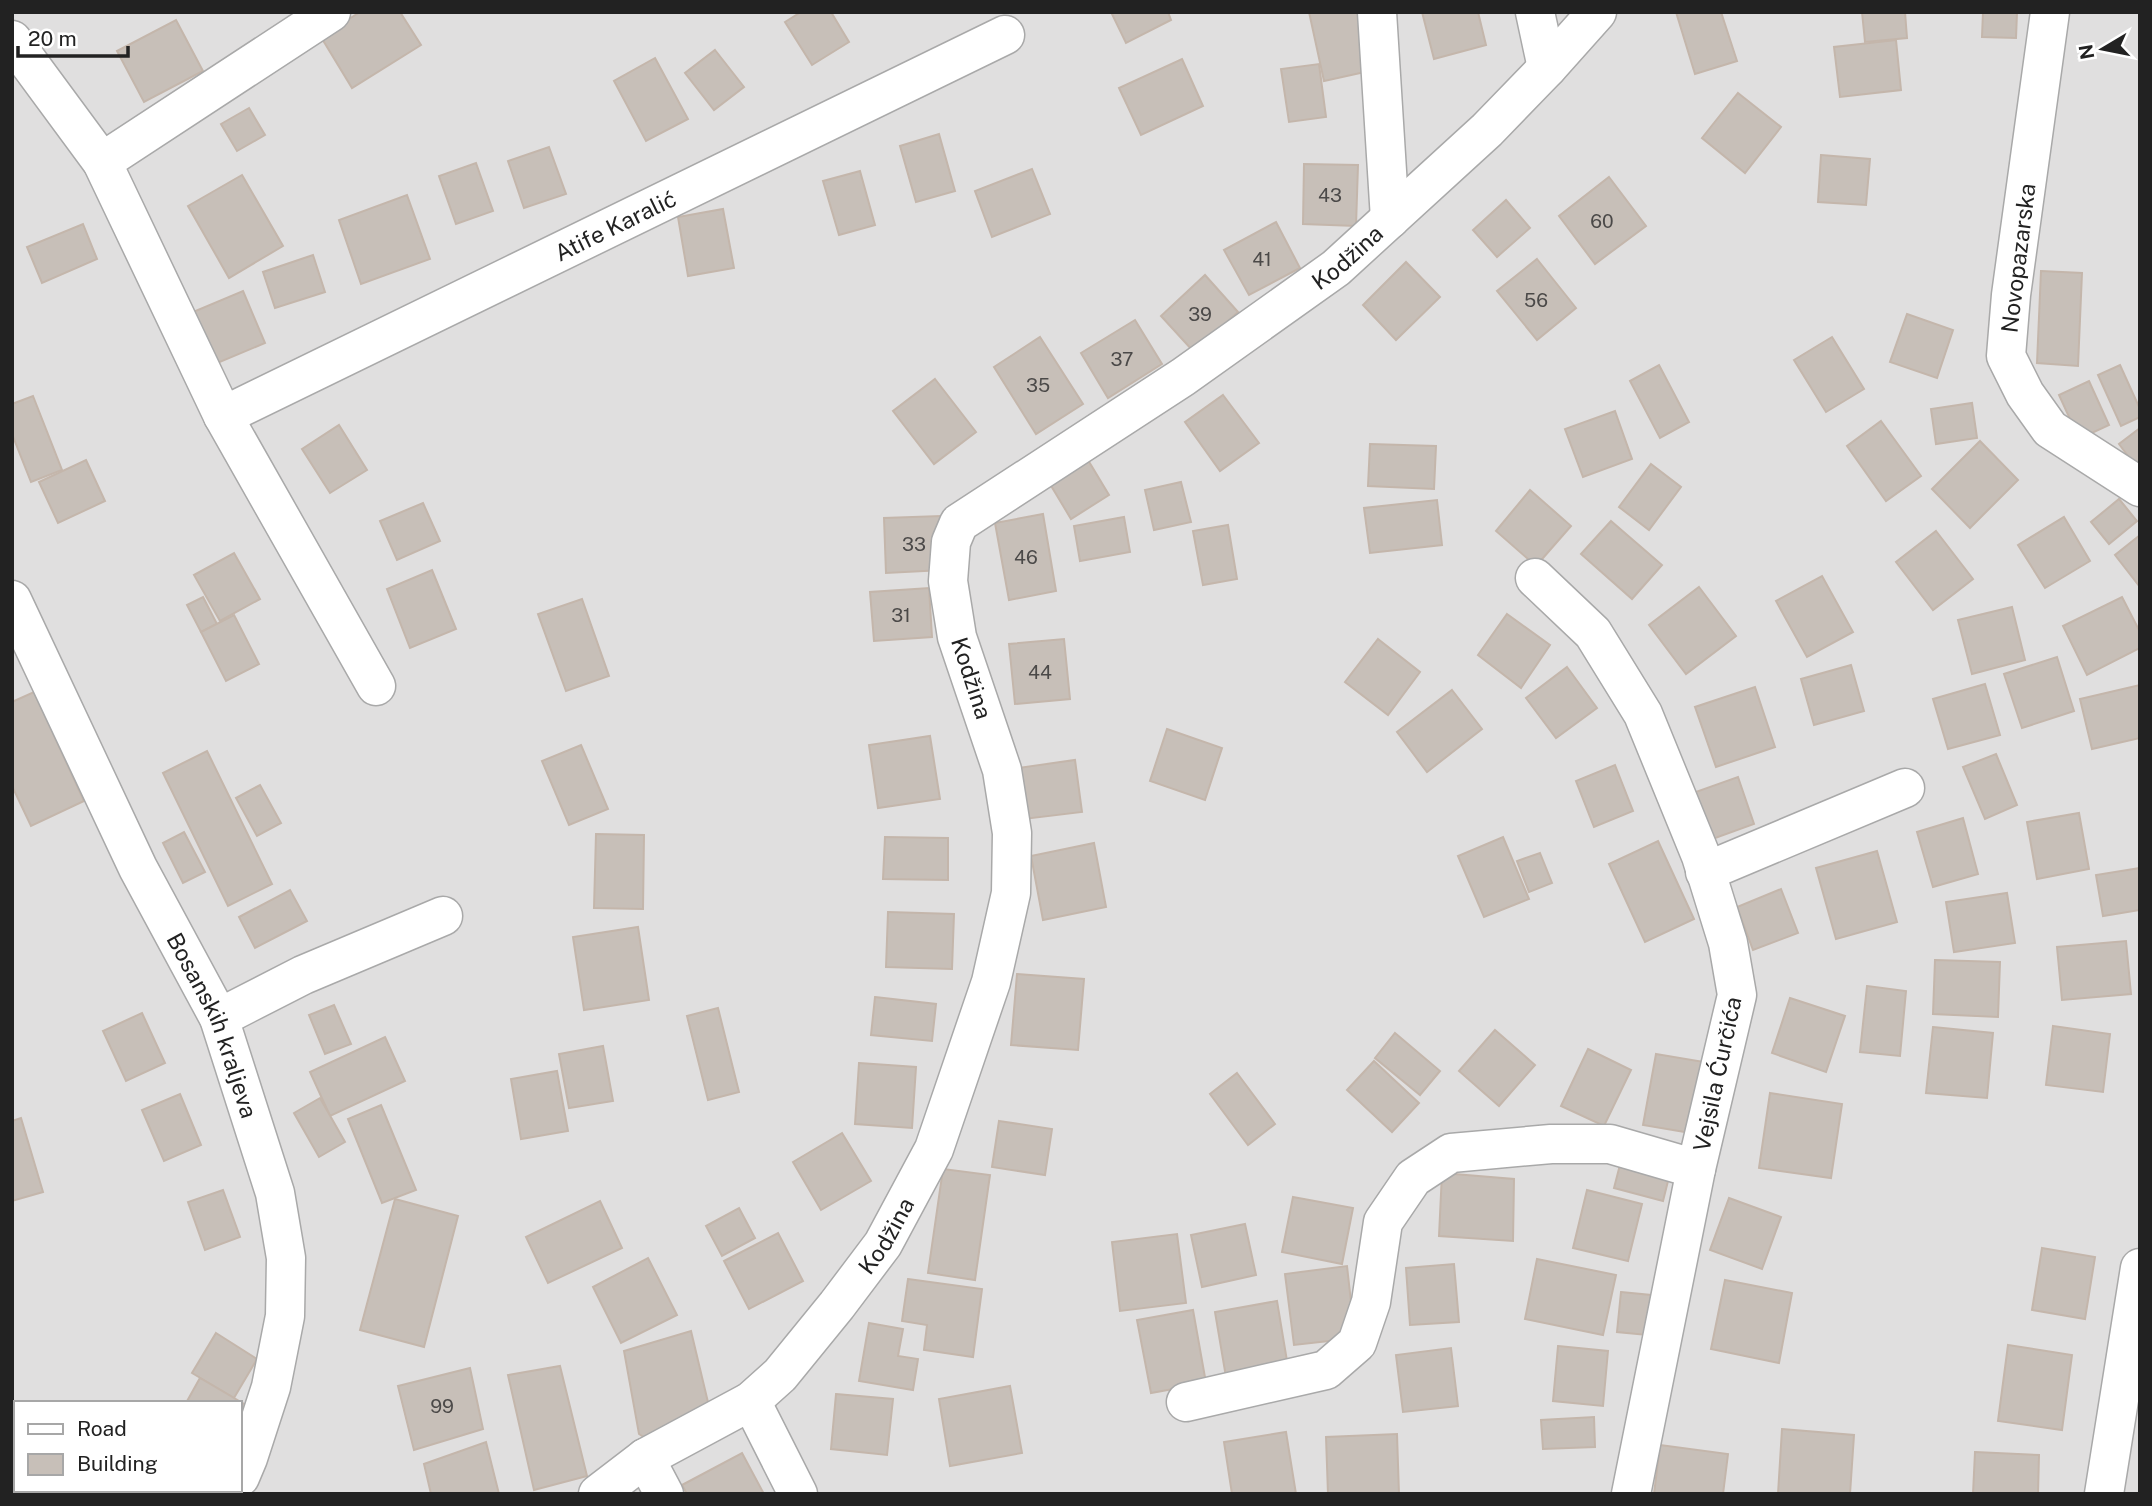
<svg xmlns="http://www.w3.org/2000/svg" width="2152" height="1506" font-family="'Public Sans',sans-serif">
	<rect width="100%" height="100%" fill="#f2efe9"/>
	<path fill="#e0dfdf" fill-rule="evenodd" d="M12,12h2128v1482h-2128zM16,1403h224v87h-224z"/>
	<g fill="#c7bfb8" stroke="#c4b6ab" stroke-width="2">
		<path d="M360,12h40l21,33 -69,43 -31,-51z"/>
		<path d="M801,12h30l18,30 -37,23 -27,-43z"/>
		<path d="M1111,12h57l3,8 -45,23z"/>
		<path d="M1309,12h53l12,58 -50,11z"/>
		<path d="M1422,12h56l8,33 -52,14z"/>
		<path d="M1676,12h45l16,49 -42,13z"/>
		<path d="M1862,12h43l2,26 -42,4z"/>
		<path d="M1983,12h34l-1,26 -34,-1z"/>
		<path d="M176,20l27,51 -59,31 -27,-51z"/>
		<path d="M1896,40l5,50 -61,7 -6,-50z"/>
		<path d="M715,50l29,37 -30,23 -29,-37z"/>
		<path d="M655,58l33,61 -42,22 -32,-60z"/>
		<path d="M1182,59l21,47 -62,29 -22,-47z"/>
		<path d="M1319,64l7,53 -37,5 -8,-53z"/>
		<path d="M1738,93l43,34 -36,46 -43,-35z"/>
		<path d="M249,108l16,27 -28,16 -16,-27z"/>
		<path d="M939,134l16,57 -39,11 -16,-56z"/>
		<path d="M549,147l17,47 -42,14 -16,-47z"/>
		<path d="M1821,155l49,4 -4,46 -48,-3z"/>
		<path d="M476,163l17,48 -37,13 -17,-48z"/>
		<path d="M1304,164l54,1 -2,61 -53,-2z"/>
		<path d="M1032,169l18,45 -58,23 -17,-46z"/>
		<path d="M860,171l15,54 -36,10 -16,-54z"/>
		<path d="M242,175l41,71 -54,32 -41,-72z"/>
		<path d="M1609,177l37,49 -51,38 -36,-48z"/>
		<path d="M407,195l23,64 -69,25 -22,-64z"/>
		<path d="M1506,200l24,28 -33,29 -24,-27z"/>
		<path d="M723,209l11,59 -46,8 -10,-59z"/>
		<path d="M1276,222l24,46 -51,27 -25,-45z"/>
		<path d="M83,224l14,35 -55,24 -15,-36z"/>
		<path d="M313,255l12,37 -50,16 -12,-36z"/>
		<path d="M1537,259l39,49 -39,32 -40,-49z"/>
		<path d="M1406,262l34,35 -44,43 -33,-35z"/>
		<path d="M2041,271l41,2 -4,93 -41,-3z"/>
		<path d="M1205,275l33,37 -44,40 -33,-36z"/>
		<path d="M243,291l22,52 -50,21 -22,-52z"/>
		<path d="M1907,314l46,16 -16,48 -47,-16z"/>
		<path d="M1135,320l27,44 -54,34 -27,-45z"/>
		<path d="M1040,337l43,67 -47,30 -42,-67z"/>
		<path d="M1832,337l32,52 -38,23 -32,-52z"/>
		<path d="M1659,365l30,57 -29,16 -30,-57z"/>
		<path d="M2120,365l20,44v8l-19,9 -23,-51z"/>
		<path d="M935,379l41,53 -42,32 -41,-53z"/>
		<path d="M2089,381l20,44 -30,14 -20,-44z"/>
		<path d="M1223,395l36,48 -39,28 -35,-49z"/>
		<path d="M33,396l29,74 -31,12 -19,-48v-30z"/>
		<path d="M1972,403l5,35 -41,6 -5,-35z"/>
		<path d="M1615,411l17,48 -49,18 -18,-48z"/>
		<path d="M1881,421l40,55 -35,25 -39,-55z"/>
		<path d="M339,425l28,45 -37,23 -28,-44z"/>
		<path d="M2140,428v44l-21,-28z"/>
		<path d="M1980,441l38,39 -48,48 -38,-39z"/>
		<path d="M1370,444l66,2 -2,43 -66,-3z"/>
		<path d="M86,460l19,41 -47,22 -19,-41z"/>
		<path d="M1088,460l21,35 -38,24 -21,-35z"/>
		<path d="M1651,464l30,23 -32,43 -30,-23z"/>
		<path d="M1181,482l10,40 -37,8 -9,-40z"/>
		<path d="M1530,490l41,36 -35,40 -40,-35z"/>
		<path d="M2119,499l18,22 -28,23 -18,-22z"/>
		<path d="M1437,500l5,45 -72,8 -6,-45z"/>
		<path d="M423,503l17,38 -43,19 -17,-39z"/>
		<path d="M1043,514l13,77 -47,9 -14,-77z"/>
		<path d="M941,516l2,54 -57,3 -2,-55z"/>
		<path d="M1124,517l6,35 -50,9 -6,-35z"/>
		<path d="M2064,517l26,44 -45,27 -27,-43z"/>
		<path d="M1611,521l51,44 -30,34 -51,-45z"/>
		<path d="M1228,525l9,54 -34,6 -10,-54z"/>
		<path d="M1936,531l37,48 -40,31 -37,-48z"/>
		<path d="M2140,535v52l-25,-32z"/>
		<path d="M234,553l26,46 -40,22 -26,-46z"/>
		<path d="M432,570l24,59 -46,19 -23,-59z"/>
		<path d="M1822,576l31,56 -46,25 -31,-56z"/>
		<path d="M1699,587l37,49 -50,38 -37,-49z"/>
		<path d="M929,588l3,49 -58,4 -4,-49z"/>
		<path d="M203,597l14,27 -16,8 -14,-27z"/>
		<path d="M2122,597l18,35v16l-53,27 -24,-49z"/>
		<path d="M582,599l27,77 -43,15 -28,-77z"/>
		<path d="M2012,607l13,53 -53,14 -14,-54z"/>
		<path d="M1507,614l43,31 -29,43 -43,-33z"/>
		<path d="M234,615l25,49 -33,17 -25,-49z"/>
		<path d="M1064,639l6,60 -55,5 -6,-60z"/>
		<path d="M1378,639l42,33 -32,43 -43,-33z"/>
		<path d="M2057,657l17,54 -52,17 -18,-54z"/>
		<path d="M1851,665l13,46 -50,14 -13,-46z"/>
		<path d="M1567,667l30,41 -41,30 -30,-40z"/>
		<path d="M1985,684l15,51 -52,14 -15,-50z"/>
		<path d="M2140,685v53l-48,11 -12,-50z"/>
		<path d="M1755,687l20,60 -59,20 -21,-60z"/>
		<path d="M1452,690l30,39 -55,43 -30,-40z"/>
		<path d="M34,692l50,109 -53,25 -19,-40v-84z"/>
		<path d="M1167,729l55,19 -17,52 -55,-19z"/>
		<path d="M930,736l10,63 -62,9 -9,-63z"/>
		<path d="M581,745l27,64 -39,16 -27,-64z"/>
		<path d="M207,751l65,133 -44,22 -65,-133z"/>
		<path d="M1996,754l21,51 -32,14 -22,-52z"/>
		<path d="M1075,760l7,52 -58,7 -6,-51z"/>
		<path d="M1615,765l18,46 -39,16 -18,-46z"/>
		<path d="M1738,777l16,47 -47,17 -17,-47z"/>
		<path d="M260,785l21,38 -24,13 -21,-38z"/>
		<path d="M2079,813l10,56 -52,10 -10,-57z"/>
		<path d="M1963,818l15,56 -45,13 -16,-55z"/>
		<path d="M184,832l21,40 -22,11 -20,-40z"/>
		<path d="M596,834l48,1 -1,74 -49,-1z"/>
		<path d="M885,837l63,1v42l-65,-1z"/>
		<path d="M1503,837l26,62 -45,18 -26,-61z"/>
		<path d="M1658,841l36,78 -49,23 -36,-78z"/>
		<path d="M1094,843l12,64 -63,13 -12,-64z"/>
		<path d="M1877,851l20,71 -61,17 -20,-71z"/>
		<path d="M1540,853l12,30 -23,9 -12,-31z"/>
		<path d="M2140,868v42l-37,6 -7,-41z"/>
		<path d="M1781,889l17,44 -45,17 -16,-43z"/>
		<path d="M290,890l17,31 -52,27 -16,-31z"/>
		<path d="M2007,893l8,50 -61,9 -8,-50z"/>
		<path d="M888,912l66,2 -2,55 -66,-2z"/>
		<path d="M638,927l11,73 -65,10 -11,-73z"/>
		<path d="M2126,941l5,53 -69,6 -5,-53z"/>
		<path d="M1935,960l65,2 -2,55 -65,-3z"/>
		<path d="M1017,974l67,5 -6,71 -67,-5z"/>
		<path d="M1867,986l39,5 -6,65 -40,-4z"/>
		<path d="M875,997l61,7 -4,37 -61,-6z"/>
		<path d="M1790,998l55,18 -19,56 -54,-19z"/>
		<path d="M334,1005l17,39 -26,10 -16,-39z"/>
		<path d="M718,1008l21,84 -31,8 -21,-84z"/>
		<path d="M142,1013l23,50 -39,18 -23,-50z"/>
		<path d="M2053,1026l57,8 -7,58 -57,-7z"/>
		<path d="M1933,1027l60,6 -6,65 -61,-5z"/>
		<path d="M1495,1030l40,35 -36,41 -40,-35z"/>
		<path d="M1395,1033l45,38 -20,24 -45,-37z"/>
		<path d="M385,1037l20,44 -75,35 -20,-44z"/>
		<path d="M603,1046l10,55 -44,7 -10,-54z"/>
		<path d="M1588,1049l43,21 -27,56 -43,-20z"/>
		<path d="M1656,1054l48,8 -13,71 -48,-8z"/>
		<path d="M1374,1061l45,42 -27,29 -45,-42z"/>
		<path d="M859,1063l57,4 -4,61 -57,-4z"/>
		<path d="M557,1071l11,60 -47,8 -10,-60z"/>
		<path d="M1237,1073l38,51 -27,21 -38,-51z"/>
		<path d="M1770,1093l72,11 -11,74 -72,-10z"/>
		<path d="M180,1094l21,51 -37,16 -22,-51z"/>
		<path d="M320,1098l25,44 -26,15 -25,-44z"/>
		<path d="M381,1105l35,85 -34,13 -34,-84z"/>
		<path d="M21,1118l22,74 -31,9v-80z"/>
		<path d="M999,1121l53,8 -7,46 -53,-8z"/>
		<path d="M842,1133l29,48 -50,29 -28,-48z"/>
		<path d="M1622,1157l49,12 -8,32 -49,-13z"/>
		<path d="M943,1169l47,6 -15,105 -47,-7z"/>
		<path d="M1442,1173l72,6 -1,62 -74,-5z"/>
		<path d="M223,1190l17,47 -35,13 -17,-48z"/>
		<path d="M1587,1190l55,14 -14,57 -55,-13z"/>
		<path d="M1293,1197l60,11 -11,56 -60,-12z"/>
		<path d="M1729,1198l52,19 -19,52 -52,-19z"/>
		<path d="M395,1199l63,17 -34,131 -64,-17z"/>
		<path d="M600,1201l22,47 -74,35 -22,-46z"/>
		<path d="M739,1208l16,30 -33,18 -16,-30z"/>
		<path d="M1245,1224l11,51 -54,12 -11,-52z"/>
		<path d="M778,1233l25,48 -54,28 -25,-48z"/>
		<path d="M1177,1234l9,69 -66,8 -8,-69z"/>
		<path d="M2042,1248l53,9 -10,62 -53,-9z"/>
		<path d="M648,1258l29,57 -56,28 -28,-56z"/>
		<path d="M1537,1259l79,16 -13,60 -78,-16z"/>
		<path d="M1454,1264l5,58 -49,3 -4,-57z"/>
		<path d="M1347,1266l8,72 -61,7 -9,-71z"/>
		<path d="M908,1279l74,10 -9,68 -49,-7 3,-25 -25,-4z"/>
		<path d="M1725,1280l67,13 -13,70 -68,-14z"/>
		<path d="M1621,1292l30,3 -4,40 -30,-3z"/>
		<path d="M1277,1301l11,66 -62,10 -11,-65z"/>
		<path d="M1193,1310l13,73 -55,10 -14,-73z"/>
		<path d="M869,1323l34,6 -5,27 20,3 -5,31 -54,-9z"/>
		<path d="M691,1331l21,88 -67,19 -6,-4 -15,-83z"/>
		<path d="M216,1333l41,26 -23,39 -42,-25z"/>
		<path d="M2008,1345l64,10 -10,75 -64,-9z"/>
		<path d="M1558,1346l50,5 -5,55 -50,-5z"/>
		<path d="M1451,1348l7,58 -55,6 -7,-57z"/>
		<path d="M560,1366l27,110 -53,14 -26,-115z"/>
		<path d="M470,1368l13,61 -69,21 -16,-64z"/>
		<path d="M200,1378l46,27 -6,10v-12h-54z"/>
		<path d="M1010,1386l12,67 -72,13 -11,-67z"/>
		<path d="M836,1394l57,5 -6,56 -56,-6z"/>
		<path d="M1594,1417l1,30 -52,2 -2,-29z"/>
		<path d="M1782,1429l72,6 -4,59h-72z"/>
		<path d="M1286,1432l10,62h-64l-8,-52z"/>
		<path d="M1397,1434l2,60h-71l-2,-57z"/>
		<path d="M486,1442l13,52h-68l-7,-30z"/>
		<path d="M1660,1445l68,9 -5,40h-69z"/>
		<path d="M1975,1452l64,3 -1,39h-65z"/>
		<path d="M742,1453l22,41h-77l-5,-9z"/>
	</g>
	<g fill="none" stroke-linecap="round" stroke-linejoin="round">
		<defs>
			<g id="minor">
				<path d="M1377,12l13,207"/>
				<path d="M1535,12l12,56"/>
				<path d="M2050,12l-39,283 -5,61 19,38 25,35 90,58"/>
				<path d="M12,40l90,122 121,254 153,270"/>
				<path d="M102,162l229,-150"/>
				<path id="s1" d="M223,416l782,-381"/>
				<path d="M1535,578l58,55 50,81 58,142 27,87 9,52 -41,174 -65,325"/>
				<path id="s2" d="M12,600l126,268 81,150 56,175 11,65 -1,58 -14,71 -23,71 -8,19"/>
				<path d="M1705,872l200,-84"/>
				<path d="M219,1018l84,-43 140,-59"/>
				<path d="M751,1401l47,93"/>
				<path d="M1186,1402l140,-32 31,-27 14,-41 12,-80 30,-44 38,-25 100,-9h59l86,25"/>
				<path d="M645,1458l19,36"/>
				<path id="s3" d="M598,1494l47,-36 106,-57 29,-26 57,-70 46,-61 51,-95 57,-167 20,-89 1,-60 -10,-63 -45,-133 -9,-56 3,-39 8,-19 224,-146 153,-109 151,-138 60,-62 50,-56"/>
				<path d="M2104,1494l36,-226"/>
			</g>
		</defs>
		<use href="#minor" stroke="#a9a9a9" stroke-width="41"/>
		<use href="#minor" stroke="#fff" stroke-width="38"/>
	</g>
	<g text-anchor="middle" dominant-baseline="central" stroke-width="5" stroke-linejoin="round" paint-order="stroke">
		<g font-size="19" fill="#4b4948">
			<text x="1330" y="195">43</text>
			<text x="1602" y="221">60</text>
			<text x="1262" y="259">41</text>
			<text x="1536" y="300">56</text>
			<text x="1200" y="314">39</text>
			<text x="1122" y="359">37</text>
			<text x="1038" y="385">35</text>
			<text x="914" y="544">33</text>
			<text x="1026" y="557">46</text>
			<text x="901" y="615">31</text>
			<text x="1040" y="672">44</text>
			<text x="442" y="1406">99</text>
		</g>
		<g font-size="23" fill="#222" stroke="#fff">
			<text stroke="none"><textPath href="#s1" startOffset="436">Atife Karalić</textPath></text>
			<text stroke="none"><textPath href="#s3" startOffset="1612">Kodžina</textPath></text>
			<text transform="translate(2018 258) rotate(-83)">Novopazarska</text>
			<text transform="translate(972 678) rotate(72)">Kodžina</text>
			<text stroke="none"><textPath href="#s2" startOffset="471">Bosanskih kraljeva</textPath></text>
			<text transform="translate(1717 1074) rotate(-78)">Vejsila Ćurčića</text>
			<text stroke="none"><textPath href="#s3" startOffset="394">Kodžina</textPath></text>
		</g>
	</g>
	<rect width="2152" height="1506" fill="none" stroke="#222222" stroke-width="28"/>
	<rect x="14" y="1401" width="228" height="91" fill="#ffffff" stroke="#a7a7a7" stroke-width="2"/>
	<rect x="28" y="1424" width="35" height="10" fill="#ffffff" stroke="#a7a7a7" stroke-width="2"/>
	<text x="77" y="1436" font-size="21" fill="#222222">Road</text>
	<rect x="28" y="1454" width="35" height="21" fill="#c7bfb8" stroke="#a7a7a7" stroke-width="2"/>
	<text x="77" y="1471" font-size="21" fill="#222222">Building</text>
	<g transform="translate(2103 49) rotate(260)" stroke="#ffffff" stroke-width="5" paint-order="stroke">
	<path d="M0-5L12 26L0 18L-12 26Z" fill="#222222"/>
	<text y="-10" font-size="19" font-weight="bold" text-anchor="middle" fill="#222222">N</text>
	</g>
	<path d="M18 46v10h110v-10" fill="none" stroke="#222222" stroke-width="3.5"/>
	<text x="28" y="46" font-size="21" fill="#222222" stroke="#ffffff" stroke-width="5" paint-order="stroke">20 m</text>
</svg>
